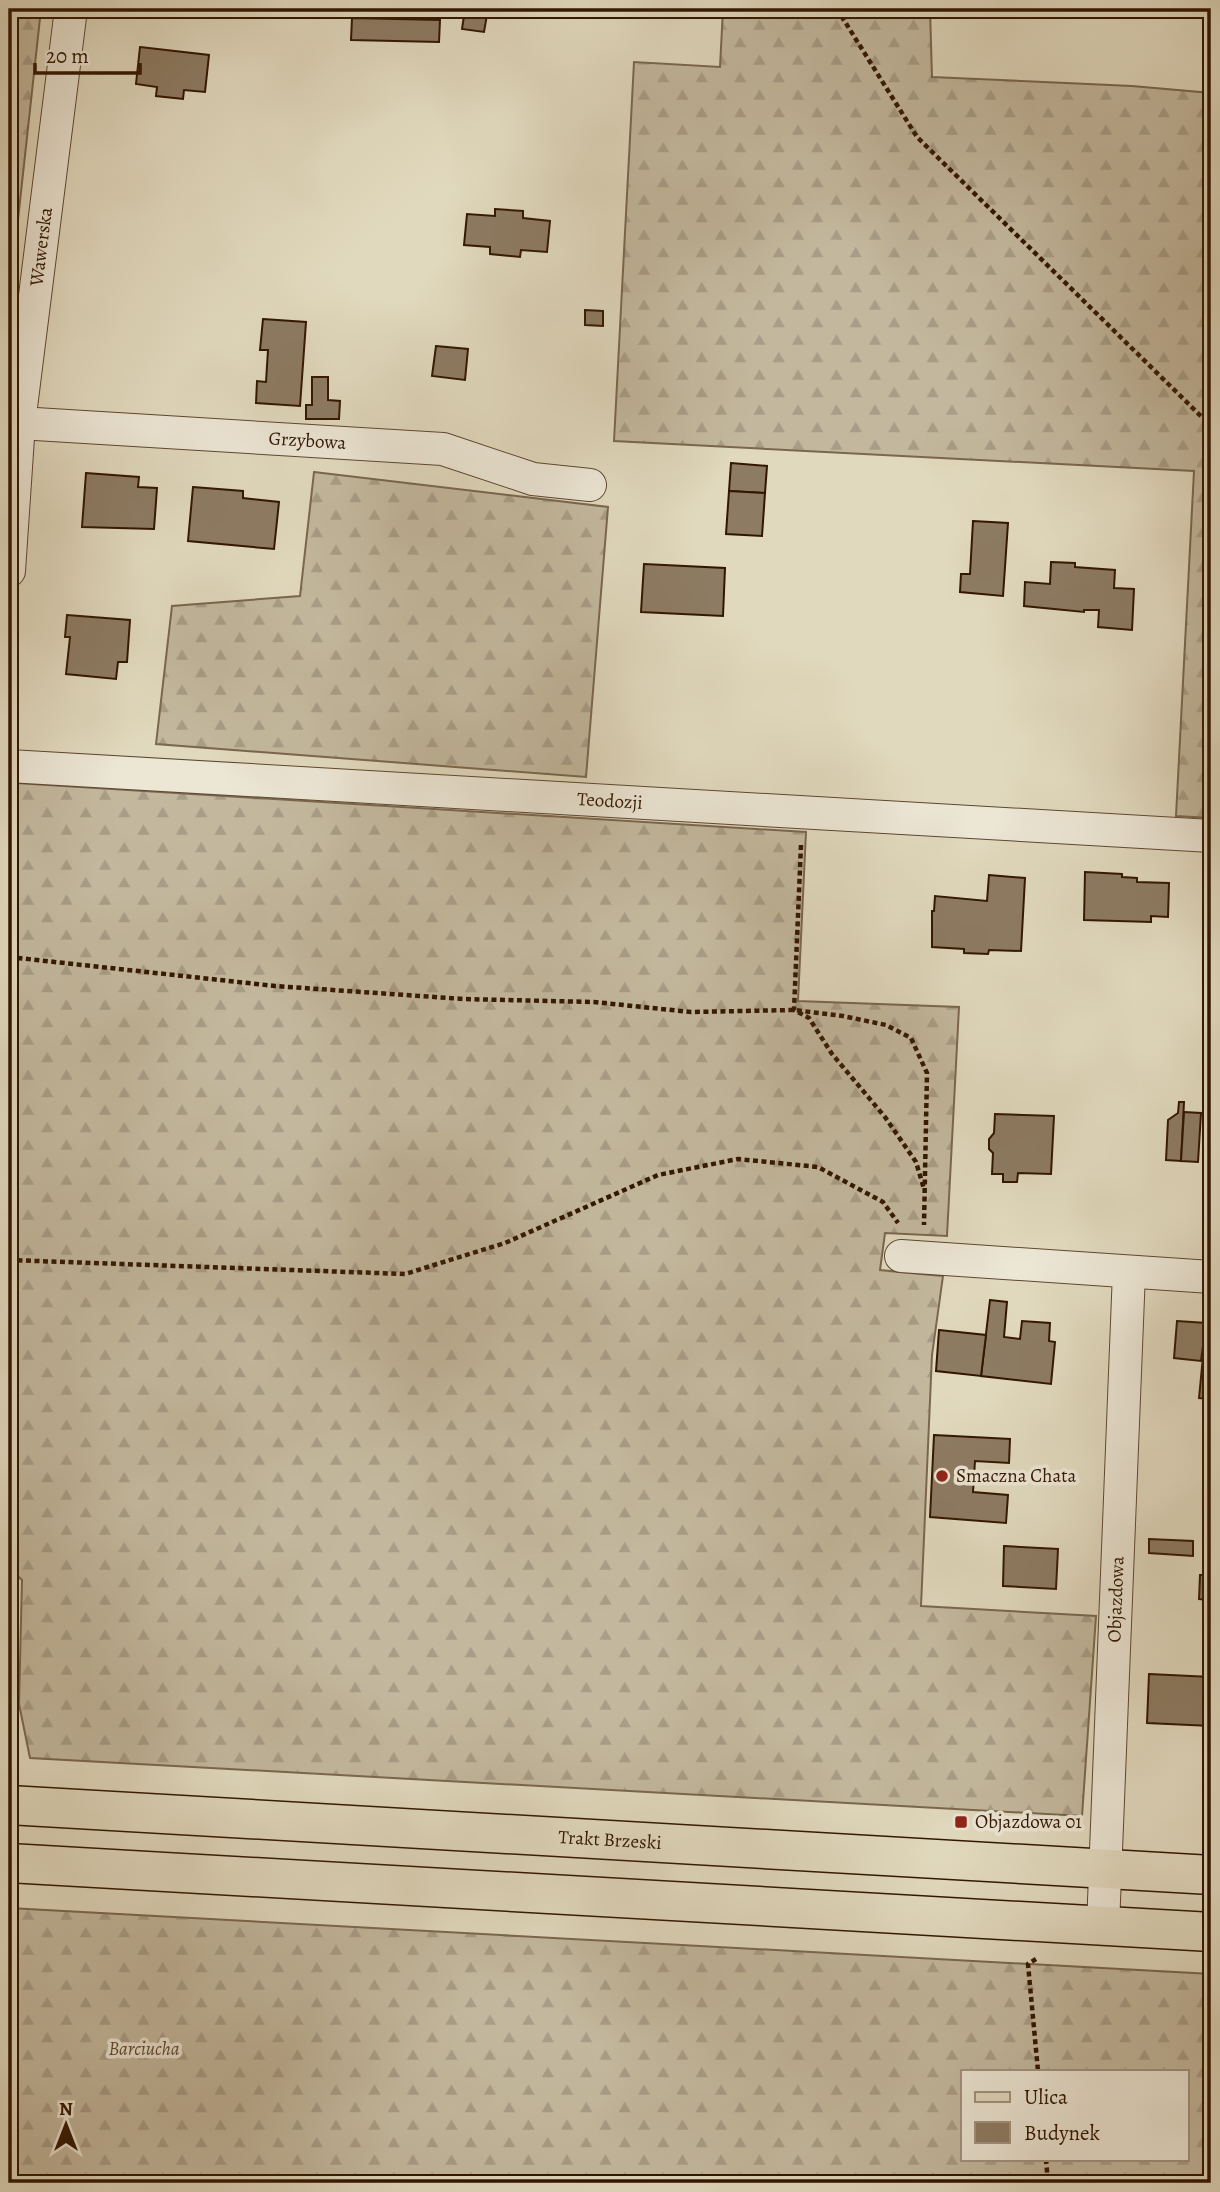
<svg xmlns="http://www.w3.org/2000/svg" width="1220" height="2192" font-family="Alegreya,serif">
	<defs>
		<pattern id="forest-firs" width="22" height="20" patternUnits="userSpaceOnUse" patternTransform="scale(1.75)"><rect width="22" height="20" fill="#c3b89e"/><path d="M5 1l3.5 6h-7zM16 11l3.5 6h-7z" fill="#a89d86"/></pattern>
	</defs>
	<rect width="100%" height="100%" fill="#e1d9be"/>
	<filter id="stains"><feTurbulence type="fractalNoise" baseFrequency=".00286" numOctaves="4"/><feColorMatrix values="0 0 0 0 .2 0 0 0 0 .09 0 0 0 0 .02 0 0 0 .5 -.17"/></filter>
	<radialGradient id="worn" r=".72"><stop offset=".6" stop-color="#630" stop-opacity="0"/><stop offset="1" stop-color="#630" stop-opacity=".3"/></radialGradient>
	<g fill="url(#forest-firs)" stroke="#7a674f" stroke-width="2" fill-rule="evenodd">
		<path d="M9,9h32l-32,293z"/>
		<path d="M723,9h207l2,68 200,9 79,7v725l-35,-2 18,-345 -580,-30 20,-379 86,5z"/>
		<path d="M314,472l294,35 -22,270 -430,-33 16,-138 128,-10z"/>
		<path d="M16,783l790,49 -8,169 161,6 -12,229 -62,-3 -5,37 63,6 -11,79 -11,251 175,10 -14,200 -1052,-58 -11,-54 3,-124 -13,-12v-633z"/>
		<path d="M9,1908l1202,66v209h-1202zM1187,2071v88h-224v-88z"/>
	</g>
	<g fill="#8d7b63" stroke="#321600" stroke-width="2">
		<path d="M465,9h23l-4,23 -22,-3z"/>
		<path d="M352,18l88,2 -1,22 -88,-2z"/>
		<path d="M140,47l69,8 -4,37 -21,-2 -1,9 -27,-3 1,-9 -21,-3z"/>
		<path d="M495,209l28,2v7l27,3 -3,31 -26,-2 -1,7 -30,-3v-7l-26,-2 3,-31 28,2z"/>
		<path d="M585,310l18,1v15l-18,-1z"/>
		<path d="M263,319l43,3 -6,84 -44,-3 1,-22 9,1 2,-32h-8z"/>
		<path d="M436,346l32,3 -3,31 -33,-4z"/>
		<path d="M312,377h16v23l12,1 -1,18h-33v-14h6z"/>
		<path d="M731,463l36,3 -2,27 -36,-2z"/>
		<path d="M86,473l53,4 -1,10 19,1 -3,41 -72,-2z"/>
		<path d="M193,487l50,4v7l36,4 -5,47 -86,-8z"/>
		<path d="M729,491l36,2 -3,43 -36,-2z"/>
		<path d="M973,521l35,2 -5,73 -43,-4 1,-18h9z"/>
		<path d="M1051,562l24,1v4l40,3 -1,18 20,1 -2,41 -34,-3 1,-17h-15v2l-60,-6 1,-24 25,2z"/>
		<path d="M644,564l81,4 -2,48 -82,-4z"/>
		<path d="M67,615l63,5 -3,42h-9l-2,17 -50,-5 4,-37h-5z"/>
		<path d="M1085,872l37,2v3l15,1v4l32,1 -1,34 -17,-1v6l-67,-2z"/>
		<path d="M989,875l36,3 -4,73 -32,-1 -1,4 -24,-1v-4l-32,-2v-36h2l1,-15 52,5z"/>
		<path d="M1179,1102h5l-3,59 -15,-1 2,-40 10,-7z"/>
		<path d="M1184,1112l17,1 -3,49 -17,-1z"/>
		<path d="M995,1114l59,2 -3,58 -33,-1 -1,9h-14v-8h-11l1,-21 -4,-4v-10l5,-6z"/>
		<path d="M990,1300l17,2 -3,35 16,2 2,-18 28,2 -1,18 6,1 -4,42 -70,-8z"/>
		<path d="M1177,1321l29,2 -5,38 -27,-3z"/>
		<path d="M939,1330l47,5 -5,41 -45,-5z"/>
		<path d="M1205,1336h6v63l-12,-1z"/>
		<path d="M934,1435l76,4 -1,24 -34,-2 -2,31 35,3 -2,28 -76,-6z"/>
		<path d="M1149,1539l44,2v15l-44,-3z"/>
		<path d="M1004,1546l54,3 -2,40 -53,-3z"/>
		<path d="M1211,1560v40l-12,-1 1,-24h11z"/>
		<path d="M1149,1674l62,3v49l-64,-3z"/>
	</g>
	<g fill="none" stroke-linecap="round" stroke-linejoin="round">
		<defs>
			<g id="minor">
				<path id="s1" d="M19,423l424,26 90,30 57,6"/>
				<path id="s2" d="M9,571l10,-148 52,-414"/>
				<path id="s3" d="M9,766l1202,70"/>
				<path d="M901,1256l310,21"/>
				<path id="s4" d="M1103,1926l26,-654"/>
			</g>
			<g id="primary">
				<path id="s5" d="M9,1805l1202,70"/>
				<path d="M9,1863l1202,69"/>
			</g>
		</defs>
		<use href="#minor" stroke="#5e4730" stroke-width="34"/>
		<use href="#primary" stroke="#321600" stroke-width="41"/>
		<g stroke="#321600" stroke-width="4.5" stroke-dasharray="5 3.5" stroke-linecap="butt">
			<path d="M837,9l80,128 294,289"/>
			<path d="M801,845l-7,165 15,8 23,36 53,63 31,45 8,27"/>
			<path d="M9,957l266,29 188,13 131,3 97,10 103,-2 49,6 43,9 25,13 16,35 -3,152"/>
			<path d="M9,1260l396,14 100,-31 153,-68 80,-16 80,8 65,35 15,21"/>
			<path d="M1036,1959l-8,5 10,107"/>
			<path d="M1046,2159l2,24"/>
		</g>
		<use href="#minor" stroke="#ece6d5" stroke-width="32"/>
		<use href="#primary" stroke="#e1d9be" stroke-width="38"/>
	</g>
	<g fill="#8f2418" stroke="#ece6d5" stroke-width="2.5">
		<circle cx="942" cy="1476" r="7"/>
		<rect x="954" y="1815" width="14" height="14" rx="3.5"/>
	</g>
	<g text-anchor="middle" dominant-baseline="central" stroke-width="7" stroke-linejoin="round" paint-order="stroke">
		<g font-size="19" fill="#321600" stroke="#ece6d5">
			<text stroke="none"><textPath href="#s2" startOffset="326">Wawerska</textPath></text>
			<text stroke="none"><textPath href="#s1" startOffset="289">Grzybowa</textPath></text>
			<text stroke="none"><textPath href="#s3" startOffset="602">Teodozji</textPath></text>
			<text stroke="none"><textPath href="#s4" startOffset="327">Objazdowa</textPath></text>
			<text stroke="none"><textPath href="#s5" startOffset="602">Trakt Brzeski</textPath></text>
		</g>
		<g font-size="19" fill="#321600" stroke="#ece6d5" text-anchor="start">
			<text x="956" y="1476">Smaczna Chata</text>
			<text x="975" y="1822">Objazdowa 01</text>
		</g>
		<g font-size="19" font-style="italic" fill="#5e472f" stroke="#ece6d5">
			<text x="144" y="2049">Barciucha</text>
		</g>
	</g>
	<rect width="1220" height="2192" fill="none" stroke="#e1d9be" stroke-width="35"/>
	<rect x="10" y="10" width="1199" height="2171" fill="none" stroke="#321600" stroke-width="3.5"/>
	<rect x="18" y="18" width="1185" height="2157" fill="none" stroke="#321600" stroke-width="2"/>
	<rect x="961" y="2070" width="228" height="91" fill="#ece6d5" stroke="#a29380" stroke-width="2"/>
	<rect x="975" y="2092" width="35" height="10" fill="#e1d9be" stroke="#a29380" stroke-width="2"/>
	<text x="1024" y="2104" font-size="21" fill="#321600">Ulica</text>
	<rect x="975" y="2122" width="35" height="21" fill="#8d7b63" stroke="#a29380" stroke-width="2"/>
	<text x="1024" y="2140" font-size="21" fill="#321600">Budynek</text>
	<g transform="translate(66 2125)" stroke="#ece6d5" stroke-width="5" paint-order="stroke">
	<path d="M0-5L12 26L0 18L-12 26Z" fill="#321600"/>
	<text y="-10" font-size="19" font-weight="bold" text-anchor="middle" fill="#321600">N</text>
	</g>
	<path d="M35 63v10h105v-10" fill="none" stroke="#321600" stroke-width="3.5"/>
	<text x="46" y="63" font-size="21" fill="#321600" stroke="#ece6d5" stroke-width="5" paint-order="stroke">20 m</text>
	<rect width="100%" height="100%" filter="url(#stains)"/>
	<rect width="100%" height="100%" fill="url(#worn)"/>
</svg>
